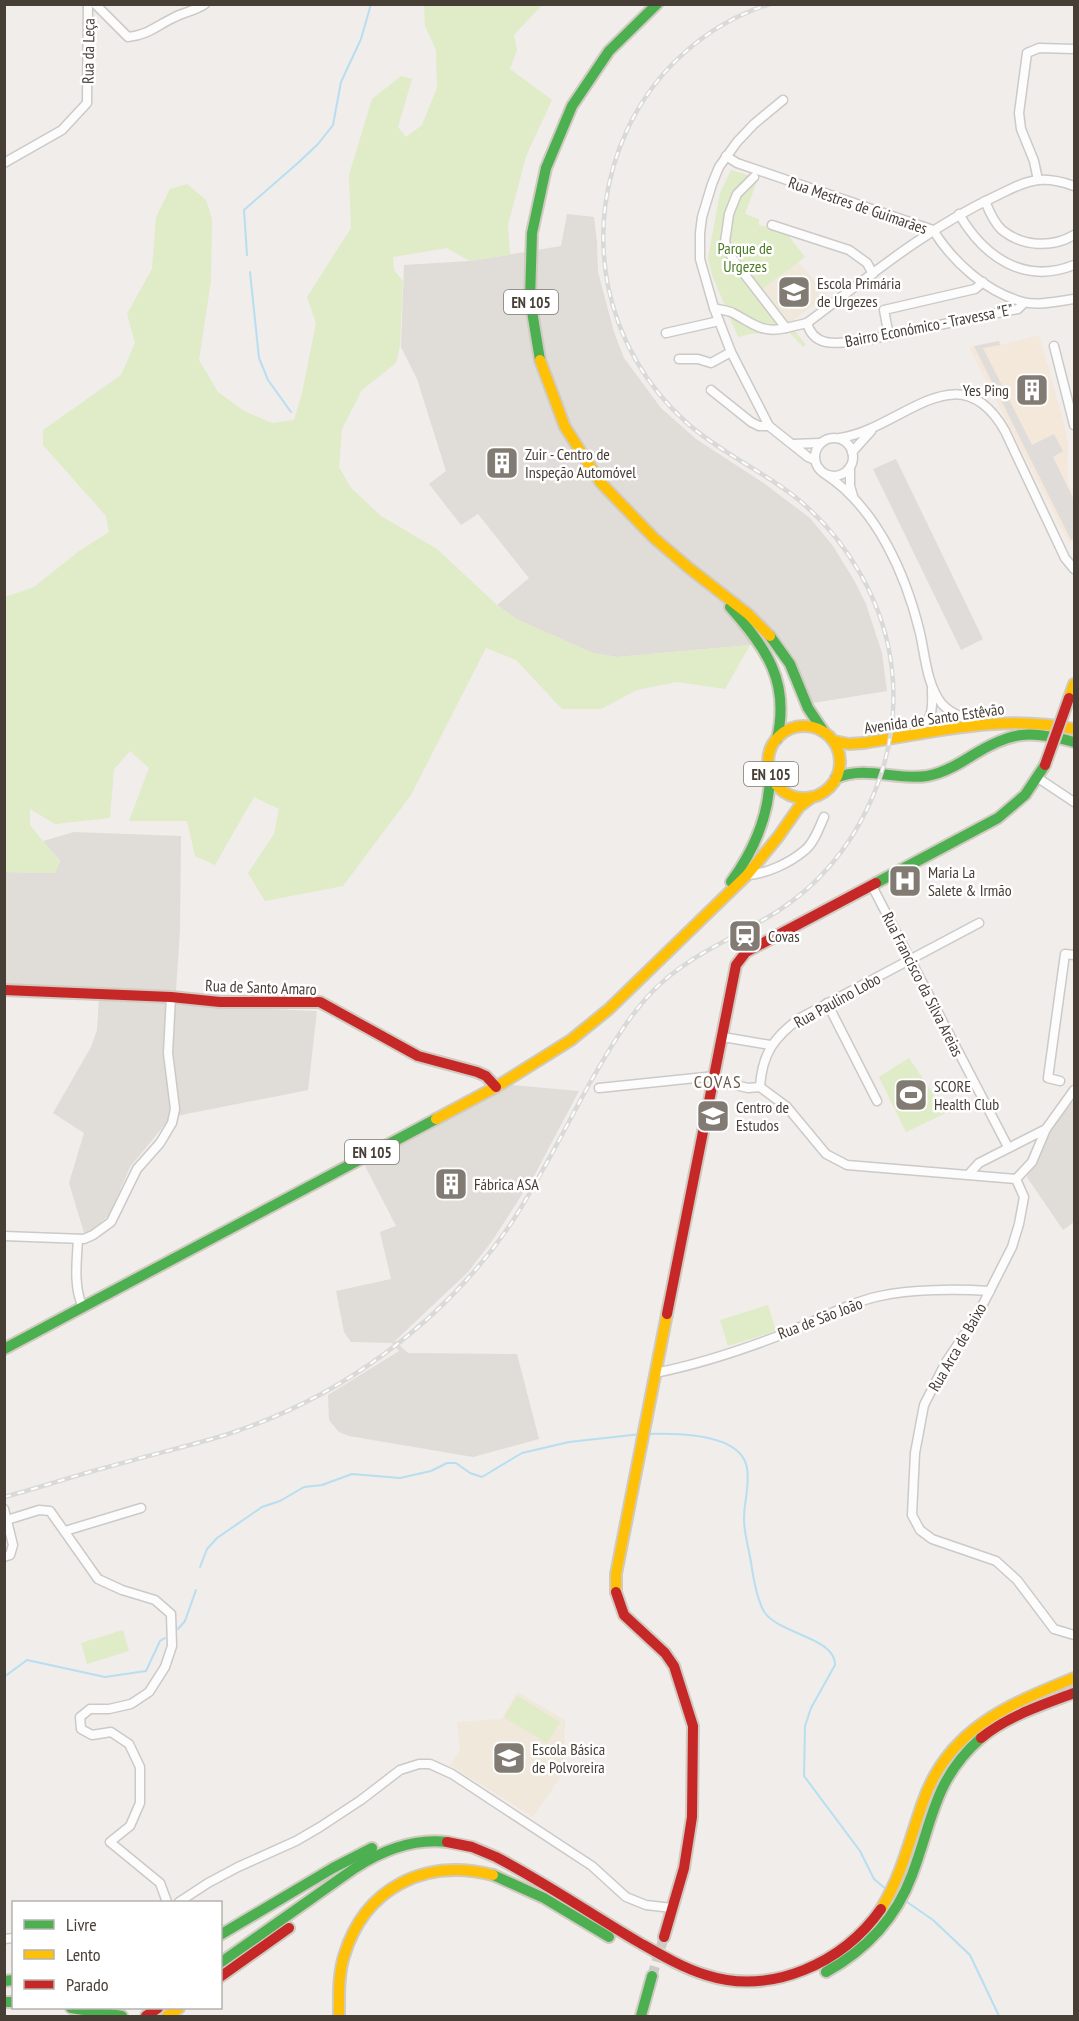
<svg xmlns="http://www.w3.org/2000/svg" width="1079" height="2021" font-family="'PT Sans Narrow',sans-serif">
	<rect width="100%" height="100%" fill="#f0edea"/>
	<path fill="#f4e8db" d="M1039,335l25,88 4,21 -1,31 3,14h3l1,4v47l-5,3 -100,-196 31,-6 1,4z"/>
	<g fill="#e0dcd8">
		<path d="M567,214l27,3 3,25 1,30 16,60 10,26 37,50 35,31 69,45 45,34 23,28 21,34 12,24 16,49 5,38 -74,12 -5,-3 -35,-67 -23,12 -133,12 -24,-4 -77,-34 -19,-14 32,-27 -51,-64 -17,11 -32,-41 17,-13 -29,-92 -16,-32 3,-82 66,-4 91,-15z"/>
		<path d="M74,832l107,4 -1,94 -5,75 142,6 -9,79 -137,27 -41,50 -21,48 -24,21 -16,-53 15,-50 -31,-20 38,-66 6,-17 2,-33 -94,-6 -1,-119 51,1 5,-12 -17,-20z"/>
		<path d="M512,1085l67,6 -45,85 -42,65 -24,31 -73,69 13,12 109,1 22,85 -66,18 -124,-21 -10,-4 -10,-12 -1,-25 71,-44 -7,-8 -41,-1 -7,-10 -8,-41 55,-12 -11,-47 16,-6 -32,-62z"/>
		<path d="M1074,1100v122l-11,8 -36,-53 28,-55z"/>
	</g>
	<g fill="#efe8db">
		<path d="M798,262l29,33 -39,29 -26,-35z"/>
		<path d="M517,1692l48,28 -1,52 -31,45 -83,-52 10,-14 -3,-29 45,-3z"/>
	</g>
	<g fill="#e0ebc8">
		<path d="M424,5h118l-28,30 3,15 -7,19 42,31 -26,56 -18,69 2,30 -40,6 -23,-13 -54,9 1,13 9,11 -3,64 -4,18 -34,27 -20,39 -3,38 12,21 30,28 56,33 60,56 19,14 77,34 24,4 133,-12 -25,44 -48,-7 -40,8 -36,19h-39l-46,-49 -30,-12 -75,147 -68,91 -78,15 -17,-28 26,-39 5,-25 -25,-12 -39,68 -20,-9 -8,-35h-58l20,-53 -19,-17 -16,18 -4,49 -55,6 -25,-15v16l30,37 -5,11 -50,-1v-275l29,-10 45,-36 30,-19 -3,-16 -63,-71v-15l78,-55 14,-32 -8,-29 25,-45 4,-52 14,-28 17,-5 19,16 6,19 -1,61 -12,80 19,32 26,19 28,12 22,-3 8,-27 14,-70 -9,-26 44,-69 -2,-53 23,-76 29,-23 11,3 -14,48 8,10 16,-12 15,-37 -1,-38 -11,-24z"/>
		<path d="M731,170l27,8 -13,36 14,5v6l26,6 20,26 -43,32 44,56 -3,2 -14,-15 -39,2 -12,3 -26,-62 -4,-17 12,-65z"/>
		<path d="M909,1058l37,55 -40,19 -27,-55z"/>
		<path d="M768,1305l8,26 -48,15 -8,-26z"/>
		<path d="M123,1630l6,21 -42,13 -6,-21z"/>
		<path d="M517,1696l43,26 -13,21 -43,-26z"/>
	</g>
	<g fill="#dfdcd9">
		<path d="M999,341l1,4 -17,3 49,97 22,-11 9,17 -10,6 21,43v38l-3,2 -97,-194z"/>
		<path d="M896,459l87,180 -22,11 -88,-181z"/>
	</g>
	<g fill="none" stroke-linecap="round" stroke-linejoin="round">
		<g stroke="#b7def1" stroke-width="2">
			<path d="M247,255l-3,-45 55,-48 19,-18 15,-19 8,-43 20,-43 10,-35"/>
			<path d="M250,272l9,86 9,22 23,32"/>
			<path d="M646,1434c28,-1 95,-2 101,34 3,18 -3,33 -3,51 0,16 6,33 8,50 2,12 6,34 13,44 15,21 71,25 70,52l-24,43 -6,18 -1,50 56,75 14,28 13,11"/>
			<path d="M200,1567l7,-18 10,-11 45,-31 18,-6 24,-14 18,-2 30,-11 48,4 31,-7 16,-8h9l14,10 12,4 40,-24 47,-11 72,-8"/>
			<path d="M178,1629l7,-8 11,-31"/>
			<path d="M4,1677l23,-17 78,17 41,-6 14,-30 5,-3"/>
			<path d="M907,1902l26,18 37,35 29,61"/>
		</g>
		<path stroke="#cecac6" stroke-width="10" stroke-dasharray="10 5" stroke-linecap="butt" d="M652,1976l12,-39"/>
		<defs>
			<g id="street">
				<path d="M95,4l33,33c20,-2 28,-11 45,-19 11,-6 22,-7 32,-14"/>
				<path d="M783,100l-29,24 -17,18 -18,25 -7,17 -10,33 -2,16v26l14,49 17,44 38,74 39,31 7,3"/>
				<path d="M726,156l11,7 196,67c20,32 53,62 90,72 15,4 36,-1 51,-3"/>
				<path d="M4,163l58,-33 25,-27 1,-99"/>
				<path d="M754,177l-17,17 -8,20 -4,28 7,16 54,70 21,-5c60,-45 120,-95 189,-127 13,-6 28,-15 43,-16 12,-1 24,2 35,6"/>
				<path d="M1038,180l-4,-19 -13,-32 -2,-16 8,-60 12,-5 35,1"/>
				<path d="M985,201c4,10 9,22 17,29 21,17 50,18 72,5"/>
				<path d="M959,214c25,43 65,71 115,51"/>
				<path d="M772,225l77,25 18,13 6,11"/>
				<path d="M714,308c6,2 13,2 19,5 19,10 29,21 53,15"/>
				<path d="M807,323c7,26 32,20 54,18l157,-32 6,-6"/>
				<path d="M666,333l53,-12"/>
				<path d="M889,336l-5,-26 91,-21 8,-7"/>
				<path d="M1054,346l20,79"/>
				<path d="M679,359h19l13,4 20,-11"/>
				<path d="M711,390l40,32 8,4h10"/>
				<circle cx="834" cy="457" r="19"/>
				<path d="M840,438c62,-9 118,-89 165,-7l60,127 9,11"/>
				<path d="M793,444l27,-1"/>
				<path d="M852,452l19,-21"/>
				<path d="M850,467v19l3,10"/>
				<path d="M825,474c52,34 81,101 95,159 5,22 7,53 22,71 9,10 23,15 37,17"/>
				<path d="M912,733c21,-12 21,-21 20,-44"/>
				<path d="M1038,778l36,24"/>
				<path d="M747,875c19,-1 43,-12 58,-25 9,-7 14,-22 19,-33"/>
				<path d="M872,886l136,261"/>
				<path d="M827,1003l50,98"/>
				<path d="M723,1037l47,8"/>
				<path d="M714,1080l34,8 12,-1"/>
				<path d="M1060,1081l-12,-3 17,-124 9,1"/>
				<path d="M760,1087l27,20 39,47 21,11 169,14"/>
				<path d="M760,1087c2,-33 14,-50 40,-69l179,-95"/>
				<path d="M599,1088l116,-12"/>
				<path d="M969,1174l10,-11 67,-34"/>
				<path d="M1016,1179l8,18 -5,27 -7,23 -35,69 -31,46 -22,43 -9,48 -3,62 8,15 12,9 64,22 21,19 37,49 20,6"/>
				<path d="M1016,1179l16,-17 14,-33 28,-39"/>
				<path d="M4,1236l80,3 9,-4 18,-13 26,-53 23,-26 12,-20 3,-14 -7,-56 3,-56"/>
				<path d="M78,1239c-1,20 -5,49 5,68"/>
				<path d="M655,1373c45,-9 93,-25 136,-42 30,-12 57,-28 89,-35 30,-7 78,-7 110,-5"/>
				<path d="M4,1509l9,36 -3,10 -6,2"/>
				<path d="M7,1520l32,-10 11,1 48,68 24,11 33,10 16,14 1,32 -7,21 -16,25 -18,12 -22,5h-19l-10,8 1,12 11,6 19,-3 18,12 11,23v36l-10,23 -20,16 50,41 7,19"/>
				<path d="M65,1531l76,-23"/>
				<path d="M179,1902l29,-19 30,-16 58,-26 24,-14 41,-27 39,-30 19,-6h11l22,10 140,92 34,31 20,8 26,3"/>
				<path d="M4,1939l10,-1"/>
			</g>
			<g id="fast">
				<path d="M540,360l-10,-61 2,-66 14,-65 26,-62 37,-55 48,-47"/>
				<path d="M730,607c37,42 60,75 47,132"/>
				<path d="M770,636l20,28 18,44 16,24"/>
				<path d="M836,778c31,-13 60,3 91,-2 17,-3 32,-12 46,-21 39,-24 57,-25 101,-13"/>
				<path d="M731,882c24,-33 39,-68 39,-109"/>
				<path d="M876,883l122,-65 27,-23 20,-30"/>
				<path d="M4,1349l432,-230"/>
				<path d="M493,1875l51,23 65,39"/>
				<path d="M220,1935l113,-67 39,-20"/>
				<path d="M220,1963l135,-95c28,-18 58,-30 92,-26"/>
				<path d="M826,1972c40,-22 70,-54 86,-97 21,-55 22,-96 69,-137"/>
				<path d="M4,1981l10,-1"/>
				<path d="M4,2002h10"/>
				<path d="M71,2008l51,8"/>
				<path d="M641,2016l11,-40"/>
			</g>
			<g id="slow">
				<path d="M540,360l25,67 36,56 53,55 35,30 59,46 22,22"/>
				<path d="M1069,698l5,-14"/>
				<circle cx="804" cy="762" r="36"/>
				<path d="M834,741l15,3 14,-1c74,-11 136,-29 211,-14"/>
				<path d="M436,1119l60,-32 75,-47 38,-31 138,-134 31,-38 21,-30 13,-10"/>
				<path d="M616,1592v-18l51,-260"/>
				<path d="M881,1909c21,-34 29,-71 42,-107 25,-73 85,-97 151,-124"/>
				<path d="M167,2016l12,-8"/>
				<path d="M339,2016c0,-20 -1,-40 5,-60 21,-69 81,-98 149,-81"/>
			</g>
			<g id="jam">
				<path d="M4,990l167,7 49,5h100l98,54 59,16 9,4 10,11"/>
				<path d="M667,1314l69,-349 10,-13 130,-69"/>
				<path d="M616,1592l8,23 41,38 9,13 19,60 -1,91 -8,51 -20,69"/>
				<path d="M981,1738c27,-22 61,-33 93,-45"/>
				<path d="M447,1842l25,5 24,10c50,26 96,58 144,86 21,12 43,25 66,32 65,21 137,-12 175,-66"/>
				<path d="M220,1977l69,-49"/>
				<path d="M146,2016l12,-8"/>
			</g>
		</defs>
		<use href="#street" stroke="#cdc9c6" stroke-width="11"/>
		<use href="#fast" stroke="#d0cac0" stroke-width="14"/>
		<use href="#slow" stroke="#d0cac0" stroke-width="14"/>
		<use href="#jam" stroke="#d0cac0" stroke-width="14"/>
		<use href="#street" stroke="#fdfcfc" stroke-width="8"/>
		<use href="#fast" stroke="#4caf50" stroke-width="10"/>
		<use href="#slow" stroke="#ffc107" stroke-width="10"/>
		<use href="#jam" stroke="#c62828" stroke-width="10"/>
		<defs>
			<path id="rail" d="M4,1497c35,-9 69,-21 104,-30 38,-11 77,-20 114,-31 116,-36 222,-113 290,-214 29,-45 53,-94 79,-141 18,-31 36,-63 61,-89 35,-37 84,-54 126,-81 79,-51 124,-148 114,-241 -7,-67 -45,-132 -98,-174 -34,-26 -74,-44 -107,-73 -84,-75 -107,-193 -59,-295 28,-59 79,-104 142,-124"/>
		</defs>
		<use href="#rail" stroke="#d9d9d8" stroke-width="4.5"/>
		<use href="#rail" stroke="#fff" stroke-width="2" stroke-dasharray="7" stroke-linecap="butt"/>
		<defs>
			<path id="jam-bridge" d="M1045,765l24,-67"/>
		</defs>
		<use href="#jam-bridge" stroke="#d0cac0" stroke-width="14" stroke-linecap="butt"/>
		<use href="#jam-bridge" stroke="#c62828" stroke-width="10"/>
	</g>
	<defs>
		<symbol id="school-square" viewBox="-11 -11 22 22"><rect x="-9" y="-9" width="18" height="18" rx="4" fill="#827b74" stroke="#fff"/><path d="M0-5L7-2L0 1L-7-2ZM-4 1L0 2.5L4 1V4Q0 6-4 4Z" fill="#fff"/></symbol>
		<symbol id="building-square" viewBox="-11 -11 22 22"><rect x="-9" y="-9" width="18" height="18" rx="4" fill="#827b74" stroke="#fff"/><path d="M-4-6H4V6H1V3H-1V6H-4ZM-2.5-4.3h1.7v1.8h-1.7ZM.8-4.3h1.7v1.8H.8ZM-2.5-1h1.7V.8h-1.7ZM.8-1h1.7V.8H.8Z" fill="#fff"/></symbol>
		<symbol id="hospital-square" viewBox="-11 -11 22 22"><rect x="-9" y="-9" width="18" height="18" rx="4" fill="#827b74" stroke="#fff"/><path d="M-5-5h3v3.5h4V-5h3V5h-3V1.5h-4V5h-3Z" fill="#fff"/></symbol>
		<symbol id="station-square" viewBox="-11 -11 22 22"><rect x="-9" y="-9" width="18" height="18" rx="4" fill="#827b74" stroke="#fff"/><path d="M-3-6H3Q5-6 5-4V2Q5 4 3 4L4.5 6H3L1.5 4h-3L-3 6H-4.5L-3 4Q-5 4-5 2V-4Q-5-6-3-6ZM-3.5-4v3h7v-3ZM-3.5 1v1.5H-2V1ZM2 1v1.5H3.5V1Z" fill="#fff"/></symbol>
		<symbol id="stadium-square" viewBox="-11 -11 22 22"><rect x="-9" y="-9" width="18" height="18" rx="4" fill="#827b74" stroke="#fff"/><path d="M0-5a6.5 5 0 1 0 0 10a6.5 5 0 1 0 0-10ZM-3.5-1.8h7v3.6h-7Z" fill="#fff"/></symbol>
	</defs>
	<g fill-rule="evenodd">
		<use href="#school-square" x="775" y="273" width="38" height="38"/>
		<use href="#building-square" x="1013" y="371" width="38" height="38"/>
		<use href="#building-square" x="483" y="444" width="38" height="38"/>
		<use href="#hospital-square" x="886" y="862" width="38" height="38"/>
		<use href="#station-square" x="726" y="917" width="38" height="38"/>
		<use href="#stadium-square" x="892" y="1076" width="38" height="38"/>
		<use href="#school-square" x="694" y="1097" width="38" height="38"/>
		<use href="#building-square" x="432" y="1165" width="38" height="38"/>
		<use href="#school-square" x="490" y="1739" width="38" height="38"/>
	</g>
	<g text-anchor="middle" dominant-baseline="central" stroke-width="5" stroke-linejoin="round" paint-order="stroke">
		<g fill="#fff" stroke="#7e7872" stroke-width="1.5">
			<rect x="504" y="290" width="54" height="24" rx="4.5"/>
			<rect x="744" y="762" width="54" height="24" rx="4.5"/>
			<rect x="345" y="1140" width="54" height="24" rx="4.5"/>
		</g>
		<g font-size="15" font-weight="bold" fill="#473e35">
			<text x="531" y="302">EN 105</text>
			<text x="771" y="774">EN 105</text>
			<text x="372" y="1152">EN 105</text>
		</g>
		<g font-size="16" fill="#473e35" stroke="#fff">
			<text transform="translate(88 51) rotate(-89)">Rua da Leça</text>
			<text transform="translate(858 205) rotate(19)">Rua Mestres de Guimarães</text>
			<text transform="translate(929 325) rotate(-11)">Bairro Económico - Travessa "E"</text>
			<text transform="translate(934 718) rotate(-8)">Avenida de Santo Estêvão</text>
			<text transform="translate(923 984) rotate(63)">Rua Francisco da Silva Areias</text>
			<text transform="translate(261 987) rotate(2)">Rua de Santo Amaro</text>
			<text transform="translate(837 1000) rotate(-29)">Rua Paulino Lobo</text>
			<text transform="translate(820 1318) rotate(-21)">Rua de São João</text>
			<text transform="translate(957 1347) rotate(-60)">Rua Arca de Baixo</text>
		</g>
		<g font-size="16" fill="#4c7c25" stroke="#fff">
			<text x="745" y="248">Parque de<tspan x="745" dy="18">Urgezes</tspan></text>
		</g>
		<g font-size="16" fill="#473e35" stroke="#fff" text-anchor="start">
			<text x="817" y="283">Escola Primária<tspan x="817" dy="18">de Urgezes</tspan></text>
			<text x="1009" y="390" text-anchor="end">Yes Ping</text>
			<text x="525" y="454">Zuir - Centro de<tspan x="525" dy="18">Inspeção Automóvel</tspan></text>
			<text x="928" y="872">Maria La<tspan x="928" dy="18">Salete &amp; Irmão</tspan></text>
			<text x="768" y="936">Covas</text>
			<text x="934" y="1086">SCORE<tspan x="934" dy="18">Health Club</tspan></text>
			<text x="736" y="1107">Centro de<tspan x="736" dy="18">Estudos</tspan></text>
			<text x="474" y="1184">Fábrica ASA</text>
			<text x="532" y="1749">Escola Básica<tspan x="532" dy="18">de Polvoreira</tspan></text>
		</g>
		<g font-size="18" letter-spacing="1.5" fill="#6a5b4b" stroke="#fff">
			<text x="718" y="1081">COVAS</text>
		</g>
	</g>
	<rect width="1079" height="2021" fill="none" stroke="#473e35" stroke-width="12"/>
	<rect x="12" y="1901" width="210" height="108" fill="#ffffff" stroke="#b5b2ae" stroke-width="1.5"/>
	<rect x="24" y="1920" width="30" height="9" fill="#4caf50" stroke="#b5b2ae" stroke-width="1.5"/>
	<text x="66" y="1931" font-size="18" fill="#473e35">Livre</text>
	<rect x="24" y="1950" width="30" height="9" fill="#ffc107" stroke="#b5b2ae" stroke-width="1.5"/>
	<text x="66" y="1961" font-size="18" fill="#473e35">Lento</text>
	<rect x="24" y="1980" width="30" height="9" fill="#c62828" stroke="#b5b2ae" stroke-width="1.5"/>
	<text x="66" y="1991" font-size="18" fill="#473e35">Parado</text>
</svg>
